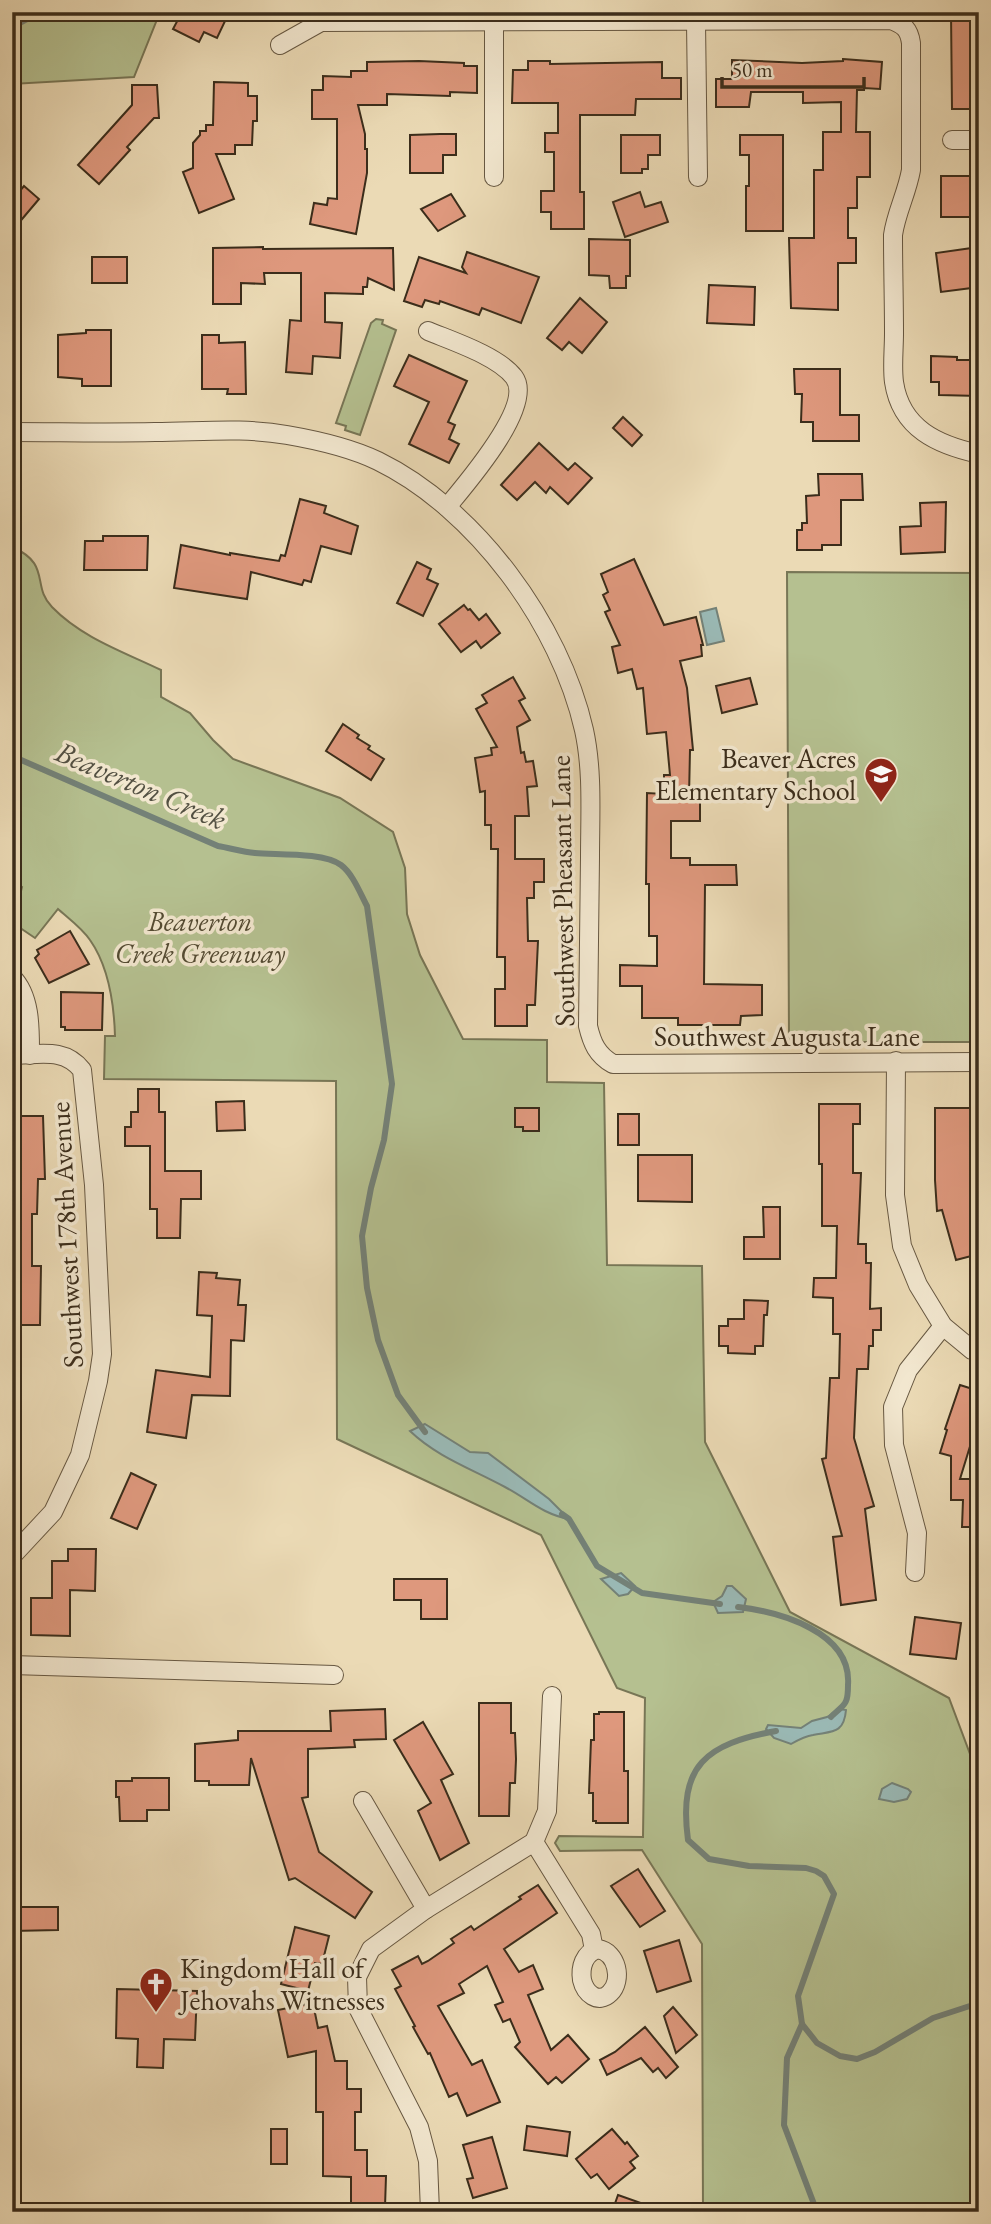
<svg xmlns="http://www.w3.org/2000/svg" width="991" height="2224" font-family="'EB Garamond',serif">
	<rect width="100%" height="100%" fill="#ebdab5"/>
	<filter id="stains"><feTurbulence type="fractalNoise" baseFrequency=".00286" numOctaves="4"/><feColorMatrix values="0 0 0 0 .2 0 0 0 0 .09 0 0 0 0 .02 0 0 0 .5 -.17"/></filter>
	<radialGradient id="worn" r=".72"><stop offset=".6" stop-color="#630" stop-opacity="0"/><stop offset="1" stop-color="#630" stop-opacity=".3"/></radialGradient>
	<g fill="#b5c090" stroke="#787656" stroke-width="2">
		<path d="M12,12h148l-26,65 -122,7z"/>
		<path d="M376,319l7,1 -1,4 14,6 -36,105 -15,-5 1,-4 -10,-3 35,-100z"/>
		<path d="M12,547c40,17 19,39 40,60 30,31 72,45 109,63v27l29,16 23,27 20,19 107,39 53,34 12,36 2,46 13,41 43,84 84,1v42l57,1 3,182 95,1 3,176 85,170 159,86 30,80v434h-276l-1,-268 -60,-94 -82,1 -5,-8 4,-7 84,1 2,-139 -28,-10 -76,-153 -204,-96 -1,-358 -232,-2 1,-43h10c-1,-33 -6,-69 -25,-96 -8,-12 -22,-22 -32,-31l-23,29 -22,-15 9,-36 -10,-5z"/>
		<path d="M787,572l192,1v469h-190z"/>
	</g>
	<g fill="#9ab9b5" stroke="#748177" stroke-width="2">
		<path d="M716,608l8,33 -17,4 -7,-33z"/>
		<path d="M425,1424l45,28 18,1 61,46 20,20c-27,-5 -41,-20 -64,-32 -33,-18 -68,-30 -95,-56z"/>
		<path d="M621,1573l14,13 -7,8 -9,2 -18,-17z"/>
		<path d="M727,1586h5l14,13 -3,13 -25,1 -5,-11 9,-6z"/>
		<path d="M840,1709l6,1c-2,24 -14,21 -33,25 -8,1 -15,5 -22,9l-17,-6 -8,-9 2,-4 33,3 11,-7 15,-4z"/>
		<path d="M892,1783l16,6 3,3 -4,7 -13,3 -15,-3 3,-10z"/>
	</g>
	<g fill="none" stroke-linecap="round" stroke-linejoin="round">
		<g stroke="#748177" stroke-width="6">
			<path d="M12,27l28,-15"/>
			<path d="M12,756l206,90c12,2 25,6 37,7 22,2 68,-1 86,12 12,9 19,28 26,41l25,178 -8,56 -13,48 -9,48 5,52 11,52 20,55 27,37"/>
			<path d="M562,1514l7,5 28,47 45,27 78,11"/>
			<path d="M738,1607c42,5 114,25 110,78 0,4 0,12 -2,16 -2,6 -11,11 -15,16"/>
			<path d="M776,1731c-70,13 -98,34 -88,109l21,19 40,7 57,2 10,3 8,5 10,18 -36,102 4,28 15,19 23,13 17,3 18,-7 58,-34 46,-15"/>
			<path d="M802,2024l-15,34 -3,67 33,87"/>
		</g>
	</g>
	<g fill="#de987d" stroke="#3b2d1b" stroke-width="2">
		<path d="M182,12h29l15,7 -9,19 -13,-6 -5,10 -26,-13z"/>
		<path d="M951,12h28v97h-27z"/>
		<path d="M843,59l39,3 -2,27 -16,-1v2h-7l-1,42h14v45h-13v31h-9v30h8v25h-18v47l-47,-2 -2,-70h25v-68h9v-38h18v-30l-38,1v-11h-52l-2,15h-33v-28h16v-19l70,3 41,-2z"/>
		<path d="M419,61l45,2v3h13v27l-27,-1v4l-63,-2v11h-29l7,29v15h2v24l-11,61 -46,-10 4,-21 13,2 1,-7 9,1v-80h-25v-29h11v-14l28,1v-6h16v-9z"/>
		<path d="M528,61h22v3l112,-2v16h19v21h-45l-1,16h-55v77h4v37h-33v-17h-10v-21h13v-39h-9v-19h13v-30h-46l1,-33h15z"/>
		<path d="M214,82l34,1v13h9v25h-4l-1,24h-17v9h-19l18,45 -35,14 -16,-41 10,-4v-25l7,-8v-4h6v-6h7z"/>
		<path d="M132,85h25l2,33h-5l-27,29 3,3 -31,34 -21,-19 54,-60z"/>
		<path d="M440,134h16v21h-13v18h-33v-38z"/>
		<path d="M621,135h39v20h-12v14h-6v4h-21z"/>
		<path d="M740,135h43v96h-37v-45h3v-31h-9z"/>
		<rect x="941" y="176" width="38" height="41"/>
		<path d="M24,186l15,13 -27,32v-31z"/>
		<path d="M640,192l5,15 16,-5 7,20 -43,15 -12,-35z"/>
		<path d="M451,194l14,22 -27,15 -17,-22z"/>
		<path d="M589,239l41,1v36h-4v12h-16l-1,-12 -20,-1z"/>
		<path d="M263,247v2l130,-1 1,42 -26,-12 -1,9h-4v7l-38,-1v29l17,1 -2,35 -27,-2 -1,18 -26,-2 4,-52 11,1v-48h-37l1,11 -24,-1v21h-28v-56z"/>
		<path d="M979,247v40l-38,5 -5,-39z"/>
		<path d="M467,252l72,25 -18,46 -39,-15 -3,7 -39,-14 -1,3 -14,-4 -3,7 -18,-6 15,-44 47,16 -4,-6z"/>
		<rect x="92" y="257" width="35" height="26"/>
		<path d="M709,285l46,2 -1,38 -47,-2z"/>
		<path d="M580,298l27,24 -25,31 -13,-11 -7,8 -15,-12z"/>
		<path d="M86,330h25v56h-29v-7l-24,-2v-42l28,-2z"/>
		<path d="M202,335h17v8l26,-1 1,52h-19l1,-5h-26z"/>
		<path d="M409,355l58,26 -19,41 7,3 -6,14 10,5 -10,19 -40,-19 20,-42 -35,-16z"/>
		<path d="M931,356l26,1v3h22v36l-40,-1v-13h-8z"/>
		<path d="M794,369h46v46h19v26h-46v-19h-12l1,-28h-7z"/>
		<path d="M623,417l19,18 -10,11 -19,-18z"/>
		<path d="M539,443l29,27 7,-7 17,15 -24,26 -18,-17 -4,6 -11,-11 -18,18 -16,-15z"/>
		<path d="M818,474h44l1,26h-22v45h-19v5h-25v-20h5v-7h5l-1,-27 13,-1z"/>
		<path d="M300,499l26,7 -2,7 34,13 -7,28 -30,-8 -10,36 -7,-2 -2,5 -51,-13 -4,27 -73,-11 7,-43 49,10v-2l49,8 2,-6 4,1z"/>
		<path d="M946,502l-1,50 -44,2 -1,-27 21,-1 -1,-23z"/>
		<path d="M103,536h45l-1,34h-63l1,-29h18z"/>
		<path d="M634,559l30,66 32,-8 7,28h-2l1,11 -22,5 7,27 6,62h-3l-1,47h11v24h-29v37h19v7h46l1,20h-32l-1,99 58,1v30l-21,1 -1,9h-62v-7h-36v-32h-22v-21l37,1v-30h-8v-52h-3l1,-91 17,1v-19h6l-4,-43 -19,2 -4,-46 -6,1 -5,-20 -14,4 -6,-26 8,-2 -15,-33 5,-2 -7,-15 5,-3 -7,-18z"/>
		<path d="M417,562l14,7 -4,10 11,5 -15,32 -26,-13z"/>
		<path d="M464,605l4,5 2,-1 9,11 7,-6 14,19 -19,15 -5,-7 -15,11 -22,-28z"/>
		<path d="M513,677l12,21 -6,3 11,19 -13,7 4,26 3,-1 2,10 7,-1 4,25 -10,1 2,29h-14v43h29v23h-10v16h-7l1,43h10l-3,64h-8v21h-32v-37h10v-32h-8l1,-108h-7v-24h-6v-34l-5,1 -5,-34 17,-3 -1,-7 6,-1 -21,-38 11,-6 -5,-8z"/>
		<path d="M750,678l7,26 -35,9 -6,-27z"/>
		<path d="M343,724l16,11 -2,3 13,8 -2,3 16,10 -13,21 -45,-29z"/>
		<path d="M70,931l19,33 -40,19 -14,-25 4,-4 -2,-4z"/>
		<path d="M61,992l42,1 -1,37h-37v-3h-4z"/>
		<path d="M138,1089h21v23h6v59h36v28h-20l-1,39h-23v-29h-7v-63h-25v-19h6v-15h7z"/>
		<path d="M244,1101l1,29 -28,1 -1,-29z"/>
		<path d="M819,1104h41v20h-7v49h8l-3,71h8v19h5l-1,46 11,-1v22h-8v16h-4l-1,23h-11l-3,69 20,68 -9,3 11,91 -35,5 -8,-68 9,-1 -20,-77 4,-1 4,-80h9l1,-44h-7v-36l-20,-1 1,-19h22l1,-52h-15v-62h-3z"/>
		<path d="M515,1108h24v23h-16v-4h-8z"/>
		<path d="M935,1108h35v80h7l2,66 -23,6 -14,-50 -5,1 -2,-31z"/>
		<rect x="618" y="1114" width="21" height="31"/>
		<path d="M12,1116h31l2,63h-7l-1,35h-5v52h9l-1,59h-28z"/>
		<path d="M638,1155h54v47l-54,-1z"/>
		<path d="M763,1207h17v52h-36v-22h20z"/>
		<path d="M199,1272l18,1 -1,5 24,2 -2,25h8l-2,36 -13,-1 -1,56 -38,-1 -6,43 -39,-6 9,-62 54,7 2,-61 -15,-1z"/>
		<path d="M744,1300l24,1 -1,14h-3l-1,31h-8v8l-27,-1v-7h-9v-20h9v-7h16z"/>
		<path d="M960,1385l19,6v26l-19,62h19v48h-17l1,-27h-12v-44l-11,-3 7,-23 -2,-1z"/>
		<path d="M131,1473l25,12 -19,44 -26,-11z"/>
		<path d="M68,1549h28l-1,42 -25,-1v46l-39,-1v-37h21v-37h16z"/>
		<path d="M394,1579h53v40h-26v-19h-27z"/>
		<path d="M915,1617l46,6 -5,36 -46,-5z"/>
		<path d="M479,1703h32v30h4l1,26 -1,24h-5l-1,33h-30z"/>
		<path d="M385,1709l1,30 -32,1 1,7 -47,2v48l-6,1 17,54 53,40 -17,26 -60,-40 -6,2 -38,-122 -2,27h-40v-4h-14v-37l43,-4v-9h93l-1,-20z"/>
		<path d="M599,1712h25v59h4v52h-32v-2h-3v-28h-4l2,-53h3v-26h5z"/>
		<path d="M423,1722l30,52 -12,6 28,63 -29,17 -22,-49 13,-8 -37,-63z"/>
		<path d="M132,1778h37v32h-22v11h-27l-1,-24h-3v-16h16z"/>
		<path d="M638,1869l27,42 -25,16 -29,-41z"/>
		<path d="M538,1885l19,28 -53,36 15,23 14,-7 10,24 -15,6 23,55 17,-15 21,24 -27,24 -6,-6 -8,7 -33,-37 5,-5 -10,-23 -7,3 -8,-17 8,-3 -16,-36 -28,18 5,9 -26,13 34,59 10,-5 18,42 -33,14 -10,-23 -8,4 -19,-44 -2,1 -15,-27 2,-1 -20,-37 6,-3 -9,-16 26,-14 4,8 6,-3 26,-18 -3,-4 20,-13 3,4 47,-31 -2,-2z"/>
		<path d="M12,1907h46v23l-46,1z"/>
		<path d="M295,1927l34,9 -7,28 -7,-1 -7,28 -27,-7z"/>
		<path d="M679,1940l12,41 -34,11 -13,-41z"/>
		<path d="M117,1989l80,2 -2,49 -31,-1 -1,29 -26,-1 1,-28 -22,-1z"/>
		<path d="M313,2003l5,25 9,-2 8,35h12v28h14v23h-6v38h12v26h19l-1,31 -34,-1v-29l-28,-1v-64h-7v-61l-28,6 -10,-47z"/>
		<path d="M673,2007l24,28 -21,18 -12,-37z"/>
		<path d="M645,2027l33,40 -12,11 -8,-10 -5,4 -12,-14 -34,17 -7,-15 15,-8z"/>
		<path d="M527,2126l43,6 -3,24 -43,-6z"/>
		<rect x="271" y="2129" width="16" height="35"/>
		<path d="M612,2129l13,15 2,-2 11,14 -8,6 5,6 -26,21 -12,-15 -6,4 -15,-19z"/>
		<path d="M492,2137l15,51 -34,10 -6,-19 6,-1 -10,-33z"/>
		<path d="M618,2195l40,14 -1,3h-45z"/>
	</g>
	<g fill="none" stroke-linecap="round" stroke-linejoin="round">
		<defs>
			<g id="street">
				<path d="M494,22v155"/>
				<path d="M696,22l2,155"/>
				<path d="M280,45l41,-23 570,-2c13,5 18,9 20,23v127c-4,23 -15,43 -18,65 0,33 1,66 1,98 0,16 -2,34 0,49 7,47 44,63 85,72"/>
				<path d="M952,140h27"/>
				<path d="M428,331c24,10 70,25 86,46 21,28 -48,107 -67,130"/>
				<path d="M12,432c48,0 95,1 143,0 44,0 88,-5 132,3 29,5 64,13 91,26 98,48 182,163 206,269 9,41 6,85 6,127 -1,56 -1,113 -2,169 4,17 9,29 25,38l366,-2"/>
				<path d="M12,977c19,19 18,52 18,78"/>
				<path d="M12,1055c27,0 52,-8 70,15l12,115 8,169 -4,27 -18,74 -27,57 -41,44"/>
				<path d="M896,1061l-1,134 7,51 16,39 25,41 29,24 7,2"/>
				<path d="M915,1572l2,-39 -23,-88 -1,-38 15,-37 35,-44"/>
				<path d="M12,1665l322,10"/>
				<path d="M363,1801l63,108 108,-67 13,-31 5,-115"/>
				<path d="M534,1842l57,92 3,16"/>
				<path d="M426,1909l-55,40 -14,28 1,31 61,119 9,34 2,51"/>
				<path d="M598,1949c19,3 25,31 12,44 -12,12 -25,0 -28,-13 -2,-13 2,-27 16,-31z"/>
			</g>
		</defs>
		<use href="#street" stroke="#675842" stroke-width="20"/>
		<use href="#street" stroke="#f2e7cf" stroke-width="18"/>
	</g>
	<defs>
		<symbol id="school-pin" viewBox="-11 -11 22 30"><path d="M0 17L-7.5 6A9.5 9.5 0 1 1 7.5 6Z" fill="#8f2418" stroke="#f2e7cf"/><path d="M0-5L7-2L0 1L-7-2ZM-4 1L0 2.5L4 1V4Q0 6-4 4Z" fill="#fff"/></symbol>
		<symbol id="church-pin" viewBox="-11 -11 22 30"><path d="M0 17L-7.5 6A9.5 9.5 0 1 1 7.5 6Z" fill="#8f2418" stroke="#f2e7cf"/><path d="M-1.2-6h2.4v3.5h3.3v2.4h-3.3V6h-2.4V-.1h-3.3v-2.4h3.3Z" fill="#fff"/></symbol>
	</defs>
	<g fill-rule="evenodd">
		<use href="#school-pin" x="862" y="755" width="38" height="52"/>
		<use href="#church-pin" x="137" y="1965" width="38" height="52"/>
	</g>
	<g text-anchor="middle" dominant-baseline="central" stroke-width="7" stroke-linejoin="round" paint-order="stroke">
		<g font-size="28" fill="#3b2d1b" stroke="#f2e7cf" text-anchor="end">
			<text x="856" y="758">Beaver Acres<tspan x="856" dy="32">Elementary School</tspan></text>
			<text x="180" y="1968" text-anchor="start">Kingdom Hall of<tspan x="180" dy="32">Jehovahs Witnesses</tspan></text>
		</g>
		<g font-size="28" fill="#3b2d1b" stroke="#f2e7cf">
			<text transform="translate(562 891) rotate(-91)">Southwest Pheasant Lane</text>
			<text x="787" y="1036">Southwest Augusta Lane</text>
			<text transform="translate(66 1235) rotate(-93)">Southwest 178th Avenue</text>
		</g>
		<g font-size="28" font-style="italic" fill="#534a32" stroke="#f2e7cf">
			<text x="200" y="921">Beaverton<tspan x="200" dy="32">Creek Greenway</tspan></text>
		</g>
		<g font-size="30" font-style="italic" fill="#535042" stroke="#f2e7cf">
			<text transform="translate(141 785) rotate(23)">Beaverton Creek</text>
		</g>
	</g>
	<rect width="991" height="2224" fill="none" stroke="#ebdab5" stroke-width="42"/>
	<rect x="14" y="14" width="963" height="2196" fill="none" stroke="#3b2d1b" stroke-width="3.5"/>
	<rect x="21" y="21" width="949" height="2182" fill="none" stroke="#3b2d1b" stroke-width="2"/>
	<path d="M722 77v10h142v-10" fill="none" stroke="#3b2d1b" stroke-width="3.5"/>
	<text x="732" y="77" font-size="21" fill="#3b2d1b" stroke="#f2e7cf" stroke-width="5" paint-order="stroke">50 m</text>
	<rect width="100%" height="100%" filter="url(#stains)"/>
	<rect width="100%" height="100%" fill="url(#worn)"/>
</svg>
